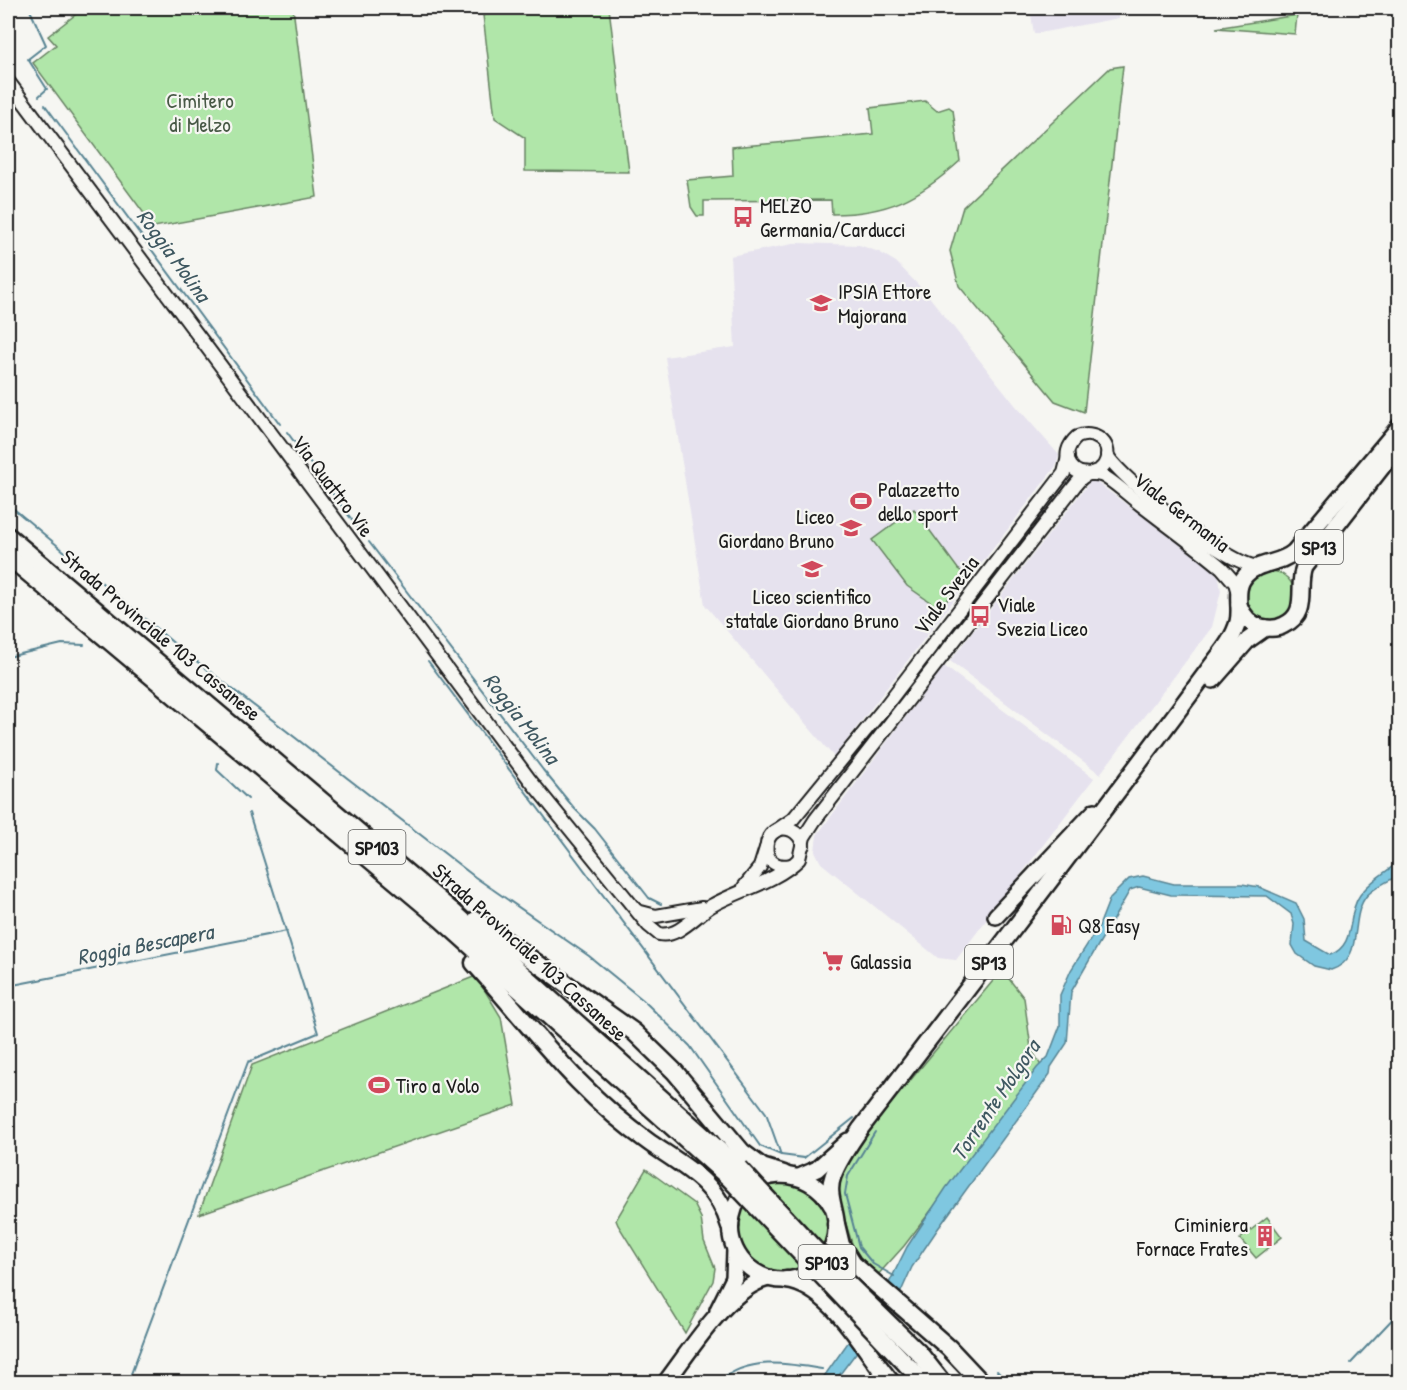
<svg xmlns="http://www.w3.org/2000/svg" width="1407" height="1390" font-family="'Patrick Hand',sans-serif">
	<rect width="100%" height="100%" fill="#f6f6f2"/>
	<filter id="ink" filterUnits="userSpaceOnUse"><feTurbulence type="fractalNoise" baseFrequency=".0167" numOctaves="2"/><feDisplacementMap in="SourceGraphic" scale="12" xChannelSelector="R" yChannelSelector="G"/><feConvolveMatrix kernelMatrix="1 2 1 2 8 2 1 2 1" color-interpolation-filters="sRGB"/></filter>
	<g filter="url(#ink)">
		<g fill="#e6e2ee">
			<path d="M1030,8h88l1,10 -85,16z"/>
			<path d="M798,243l61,2 20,7 17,10 31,32 89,112 43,49 -3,11 -222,291 -129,-152 -40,-248 70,-10 -5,-91z"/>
			<path d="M1092,479l126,93 3,19 -9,36 -112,147 -150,-113z"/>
			<path d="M944,666l150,112 -138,182 -18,-2 -117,-95 -6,-12 2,-16z"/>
		</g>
		<g fill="#b0e6a9" stroke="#668162" stroke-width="1.5">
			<path d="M84,8h209l24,189 -163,30 -121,-164 23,-18 -8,-9z"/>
			<path d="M550,8h59l20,164 -104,-1v-33l-30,-20 -12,-103z"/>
			<path d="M1297,15l-2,19 -79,-6z"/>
			<path d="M1123,66l-39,346 -29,-11 -96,-115 -9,-35 13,-44 147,-139z"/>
			<path d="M925,101l12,10 12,-4 4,3 7,51c-41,37 -72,53 -128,53l-1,-14 -127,1v15h-7l-6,-9 -4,-27 46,-4 -1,-29 141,-13 -3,-26z"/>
			<path d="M914,509l44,60 9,6 -27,34 -33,-23 -35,-46z"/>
			<circle cx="1270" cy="596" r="25"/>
			<path d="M1002,970l22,28 7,50 10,18 -137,180 -28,31 -20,-21 -17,-54 -1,-19 22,-42z"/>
			<path d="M476,976l25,41 15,88 -317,109 53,-149z"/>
			<path d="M646,1169l48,35 7,14 3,23 11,27 -2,13 -28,52 -67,-108 -2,-5z"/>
			<circle cx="784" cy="1227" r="46"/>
			<path d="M1267,1217l15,20 -26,21 -16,-19z"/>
		</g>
		<path fill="#7fc7e0" stroke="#578392" stroke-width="1.5" d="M1399,862v13c-10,6 -27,13 -34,23 -16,23 0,61 -34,72l-17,-4 -17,-12 -5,-9 2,-21 -3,-10 -24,-18 -96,-1 -32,-8 -9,3 -59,102 -4,51 -16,24 -1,7 -113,156 -25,37 -13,29 -65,86h-14l66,-93 21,-42 39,-59 91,-120 11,-11 12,-31v-31l11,-25 28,-44 11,-28 19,-19 14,-3 31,8h68l17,3 37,16 8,16 2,22 24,14c27,-10 16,-41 30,-60 10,-13 26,-24 39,-33z"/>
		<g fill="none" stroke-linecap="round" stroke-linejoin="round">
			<g stroke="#578392" stroke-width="2">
				<path d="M29,8l17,37 -18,14 19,30 -8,7"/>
				<path d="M45,105l235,319"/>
				<path d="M8,109l7,-2"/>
				<path d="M287,432l74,100"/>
				<path d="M8,504l169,142 298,231 114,79 54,44 47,46 70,100 21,9"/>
				<path d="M369,542l174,228 31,38 21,21 54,69 12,6"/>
				<path d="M8,657l54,-13 22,1"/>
				<path d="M428,661l338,452 15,42 23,3 50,-40"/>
				<path d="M218,763l-1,7 31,29"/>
				<path d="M8,986l279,-55"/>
				<path d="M875,1132l-27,44 -3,18 14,53 14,17 21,12"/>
				<path d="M1351,1363l49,-52"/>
				<path d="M997,1371l10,11"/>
				<path d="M128,1382l120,-320 70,-29 -69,-220"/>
				<path d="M719,1382c28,-26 68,-19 103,-13"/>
			</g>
			<defs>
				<g id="minor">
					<path d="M8,81l522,699 118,145 11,9c19,4 37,-19 52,-28 28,-16 65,-24 88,-47l5,-22 11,-17 258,-332c3,-4 6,-8 10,-11 9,-6 19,-4 23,-16 7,-19 -13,-31 -29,-24 -9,8 -13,19 -6,29 9,13 23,4 34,11 13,8 24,19 36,28 27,21 55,41 81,63l13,15 3,10"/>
					<path d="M1107,455c14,24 126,115 152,111"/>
					<path d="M774,832l19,-13 91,-111 180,-235 4,-16"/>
					<path d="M791,865c-36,8 -29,-46 0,-35 7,3 10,8 12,15"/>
					<path d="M744,887l16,-20 6,-19"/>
					<path d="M637,911l19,5 46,-8"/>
				</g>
				<g id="major">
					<path d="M1239,605c4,11 11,19 22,22 8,2 16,2 23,-2 26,-12 12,-38 20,-58l96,-123"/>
					<path d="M1213,680l35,-40 17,-12"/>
					<path d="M996,916l99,-105"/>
					<path d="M799,1177l18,-8 31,-28"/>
					<path d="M832,1206c-22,-43 -89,-42 -100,10 -4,15 0,31 9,43 10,13 27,22 44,21 30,-2 54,-28 51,-59 -2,-16 -9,-29 -3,-45 6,-17 18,-33 28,-48 117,-152 234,-305 348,-459 11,-15 24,-29 29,-47 4,-16 -5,-33 8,-47 13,-14 33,-10 48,-23l106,-126"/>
					<path d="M718,1310l16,-32 1,-28"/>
					<path d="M666,1382c24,-31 62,-94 102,-104"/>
				</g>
				<g id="highway">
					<path d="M8,536l443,374 288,258"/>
					<path d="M8,556l433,363 288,259"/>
					<path d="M476,920l158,112 41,40 67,80 20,15 22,7"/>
					<path d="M474,963c58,64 103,129 176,180 35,24 68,40 80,83"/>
					<path d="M836,1224l5,21 12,19 96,84 32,34"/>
					<path d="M786,1280c45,5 78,70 105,102"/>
					<path d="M919,1353l23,29"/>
					<path d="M906,1364l18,18"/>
				</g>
			</defs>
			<use href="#minor" stroke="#1c1c1c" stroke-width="16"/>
			<use href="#major" stroke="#1c1c1c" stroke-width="20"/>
			<use href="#highway" stroke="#1c1c1c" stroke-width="21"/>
			<use href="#minor" stroke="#f6f6f2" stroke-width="12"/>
			<use href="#major" stroke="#f6f6f2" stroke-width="15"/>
			<use href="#highway" stroke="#f6f6f2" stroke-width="16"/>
			<path stroke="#1c1c1c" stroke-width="2" d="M1394,8l6,5"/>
			<defs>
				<g id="highway-bridge">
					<path d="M739,1168l96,103 84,82"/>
					<path d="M729,1178l177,186"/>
				</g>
			</defs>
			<use href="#highway-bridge" stroke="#1c1c1c" stroke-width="21" stroke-linecap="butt"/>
			<use href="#highway-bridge" stroke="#f6f6f2" stroke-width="16"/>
		</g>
	</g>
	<defs>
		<symbol id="bus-bare" viewBox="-9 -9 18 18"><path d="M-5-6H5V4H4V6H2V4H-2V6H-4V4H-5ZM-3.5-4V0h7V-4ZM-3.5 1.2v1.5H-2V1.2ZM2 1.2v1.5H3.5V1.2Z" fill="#d1495b" stroke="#f6f6f2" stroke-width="2.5" paint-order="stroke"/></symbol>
		<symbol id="school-bare" viewBox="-9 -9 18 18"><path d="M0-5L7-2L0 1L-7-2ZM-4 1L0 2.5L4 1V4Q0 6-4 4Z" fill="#d1495b" stroke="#f6f6f2" stroke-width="2.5" paint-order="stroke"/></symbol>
		<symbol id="stadium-bare" viewBox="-9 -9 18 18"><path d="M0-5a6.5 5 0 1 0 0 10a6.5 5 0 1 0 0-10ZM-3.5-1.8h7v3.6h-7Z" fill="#d1495b" stroke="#f6f6f2" stroke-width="2.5" paint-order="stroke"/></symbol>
		<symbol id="fuel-bare" viewBox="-9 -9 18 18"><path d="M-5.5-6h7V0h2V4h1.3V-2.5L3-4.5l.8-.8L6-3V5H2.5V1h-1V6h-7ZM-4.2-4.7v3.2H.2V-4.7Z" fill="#d1495b" stroke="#f6f6f2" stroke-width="2.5" paint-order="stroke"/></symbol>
		<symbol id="supermarket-bare" viewBox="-9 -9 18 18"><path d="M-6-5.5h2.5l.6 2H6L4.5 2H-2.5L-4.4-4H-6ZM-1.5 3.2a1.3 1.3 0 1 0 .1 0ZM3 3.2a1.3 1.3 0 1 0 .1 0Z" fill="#d1495b" stroke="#f6f6f2" stroke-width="2.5" paint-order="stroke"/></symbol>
		<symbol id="building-bare" viewBox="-9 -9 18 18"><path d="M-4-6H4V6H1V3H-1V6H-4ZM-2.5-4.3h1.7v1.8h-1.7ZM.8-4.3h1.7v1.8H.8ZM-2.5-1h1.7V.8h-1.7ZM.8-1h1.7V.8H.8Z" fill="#d1495b" stroke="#f6f6f2" stroke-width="2.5" paint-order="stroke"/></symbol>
	</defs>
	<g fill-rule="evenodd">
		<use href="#bus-bare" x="728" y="202" width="30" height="30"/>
		<use href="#school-bare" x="806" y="288" width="30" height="30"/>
		<use href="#stadium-bare" x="846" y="486" width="30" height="30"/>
		<use href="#school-bare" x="836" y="513" width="30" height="30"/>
		<use href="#school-bare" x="797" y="554" width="30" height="30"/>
		<use href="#bus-bare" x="965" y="601" width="30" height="30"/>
		<use href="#fuel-bare" x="1046" y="910" width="30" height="30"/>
		<use href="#supermarket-bare" x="818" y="946" width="30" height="30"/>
		<use href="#stadium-bare" x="364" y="1070" width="30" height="30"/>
		<use href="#building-bare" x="1250" y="1221" width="30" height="30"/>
	</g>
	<g text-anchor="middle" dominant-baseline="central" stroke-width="4.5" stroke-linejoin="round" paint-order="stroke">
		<g fill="#f6f6f2" stroke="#5d5d5c" stroke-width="1.5">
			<rect x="1295" y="530" width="48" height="34" rx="4.5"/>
			<rect x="348.5" y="830" width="57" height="34" rx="4.5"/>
			<rect x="965" y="945" width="48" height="34" rx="4.5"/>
			<rect x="798.5" y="1245" width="57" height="34" rx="4.5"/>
		</g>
		<g font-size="20" font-weight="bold" fill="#1c1c1c">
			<text x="1319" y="547">SP13</text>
			<text x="377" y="847">SP103</text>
			<text x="989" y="962">SP13</text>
			<text x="827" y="1262">SP103</text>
		</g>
		<g font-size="21" fill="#485946" stroke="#f6f6f2">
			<text x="200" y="100">Cimitero<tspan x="200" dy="24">di Melzo</tspan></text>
		</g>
		<g font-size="21" fill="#1c1c1c" stroke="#f6f6f2" text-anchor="start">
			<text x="760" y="205">MELZO<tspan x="760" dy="24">Germania/Carducci</tspan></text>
			<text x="838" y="291">IPSIA Ettore<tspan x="838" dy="24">Majorana</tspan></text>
			<text x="878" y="489">Palazzetto<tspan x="878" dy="24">dello sport</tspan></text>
			<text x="834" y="516" text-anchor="end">Liceo<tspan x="834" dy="24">Giordano Bruno</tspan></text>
			<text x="812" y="596" text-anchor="middle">Liceo scientifico<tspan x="812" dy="24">statale Giordano Bruno</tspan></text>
			<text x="997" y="604">Viale<tspan x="997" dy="24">Svezia Liceo</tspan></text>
			<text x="1078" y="925">Q8 Easy</text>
			<text x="850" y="961">Galassia</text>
			<text x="396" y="1085">Tiro a Volo</text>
			<text x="1248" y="1224" text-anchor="end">Ciminiera<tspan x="1248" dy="24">Fornace Frates</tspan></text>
		</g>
		<g font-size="21" fill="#1c1c1c" stroke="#f6f6f2">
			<text transform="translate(333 486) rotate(53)">Via Quattro Vie</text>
			<text transform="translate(1182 512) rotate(38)">Viale Germania</text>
			<text transform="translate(946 595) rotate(-53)">Viale Svezia</text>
			<text transform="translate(161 635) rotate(40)">Strada Provinciale 103 Cassanese</text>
			<text transform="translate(530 952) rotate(42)">Strada Provinciale 103 Cassanese</text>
		</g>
		<g font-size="22" font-style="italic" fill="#3f5861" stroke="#f6f6f2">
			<text transform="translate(174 255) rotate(54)">Roggia Molina</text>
			<text transform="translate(522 718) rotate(52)">Roggia Molina</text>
			<text transform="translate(145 944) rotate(-11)">Roggia Bescapera</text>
			<text transform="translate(995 1100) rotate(-56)">Torrente Molgora</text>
		</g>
	</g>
	<rect width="1407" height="1390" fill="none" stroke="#f6f6f2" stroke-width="30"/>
	<rect x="15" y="15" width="1377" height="1360" fill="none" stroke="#1c1c1c" stroke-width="2" filter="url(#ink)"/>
</svg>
